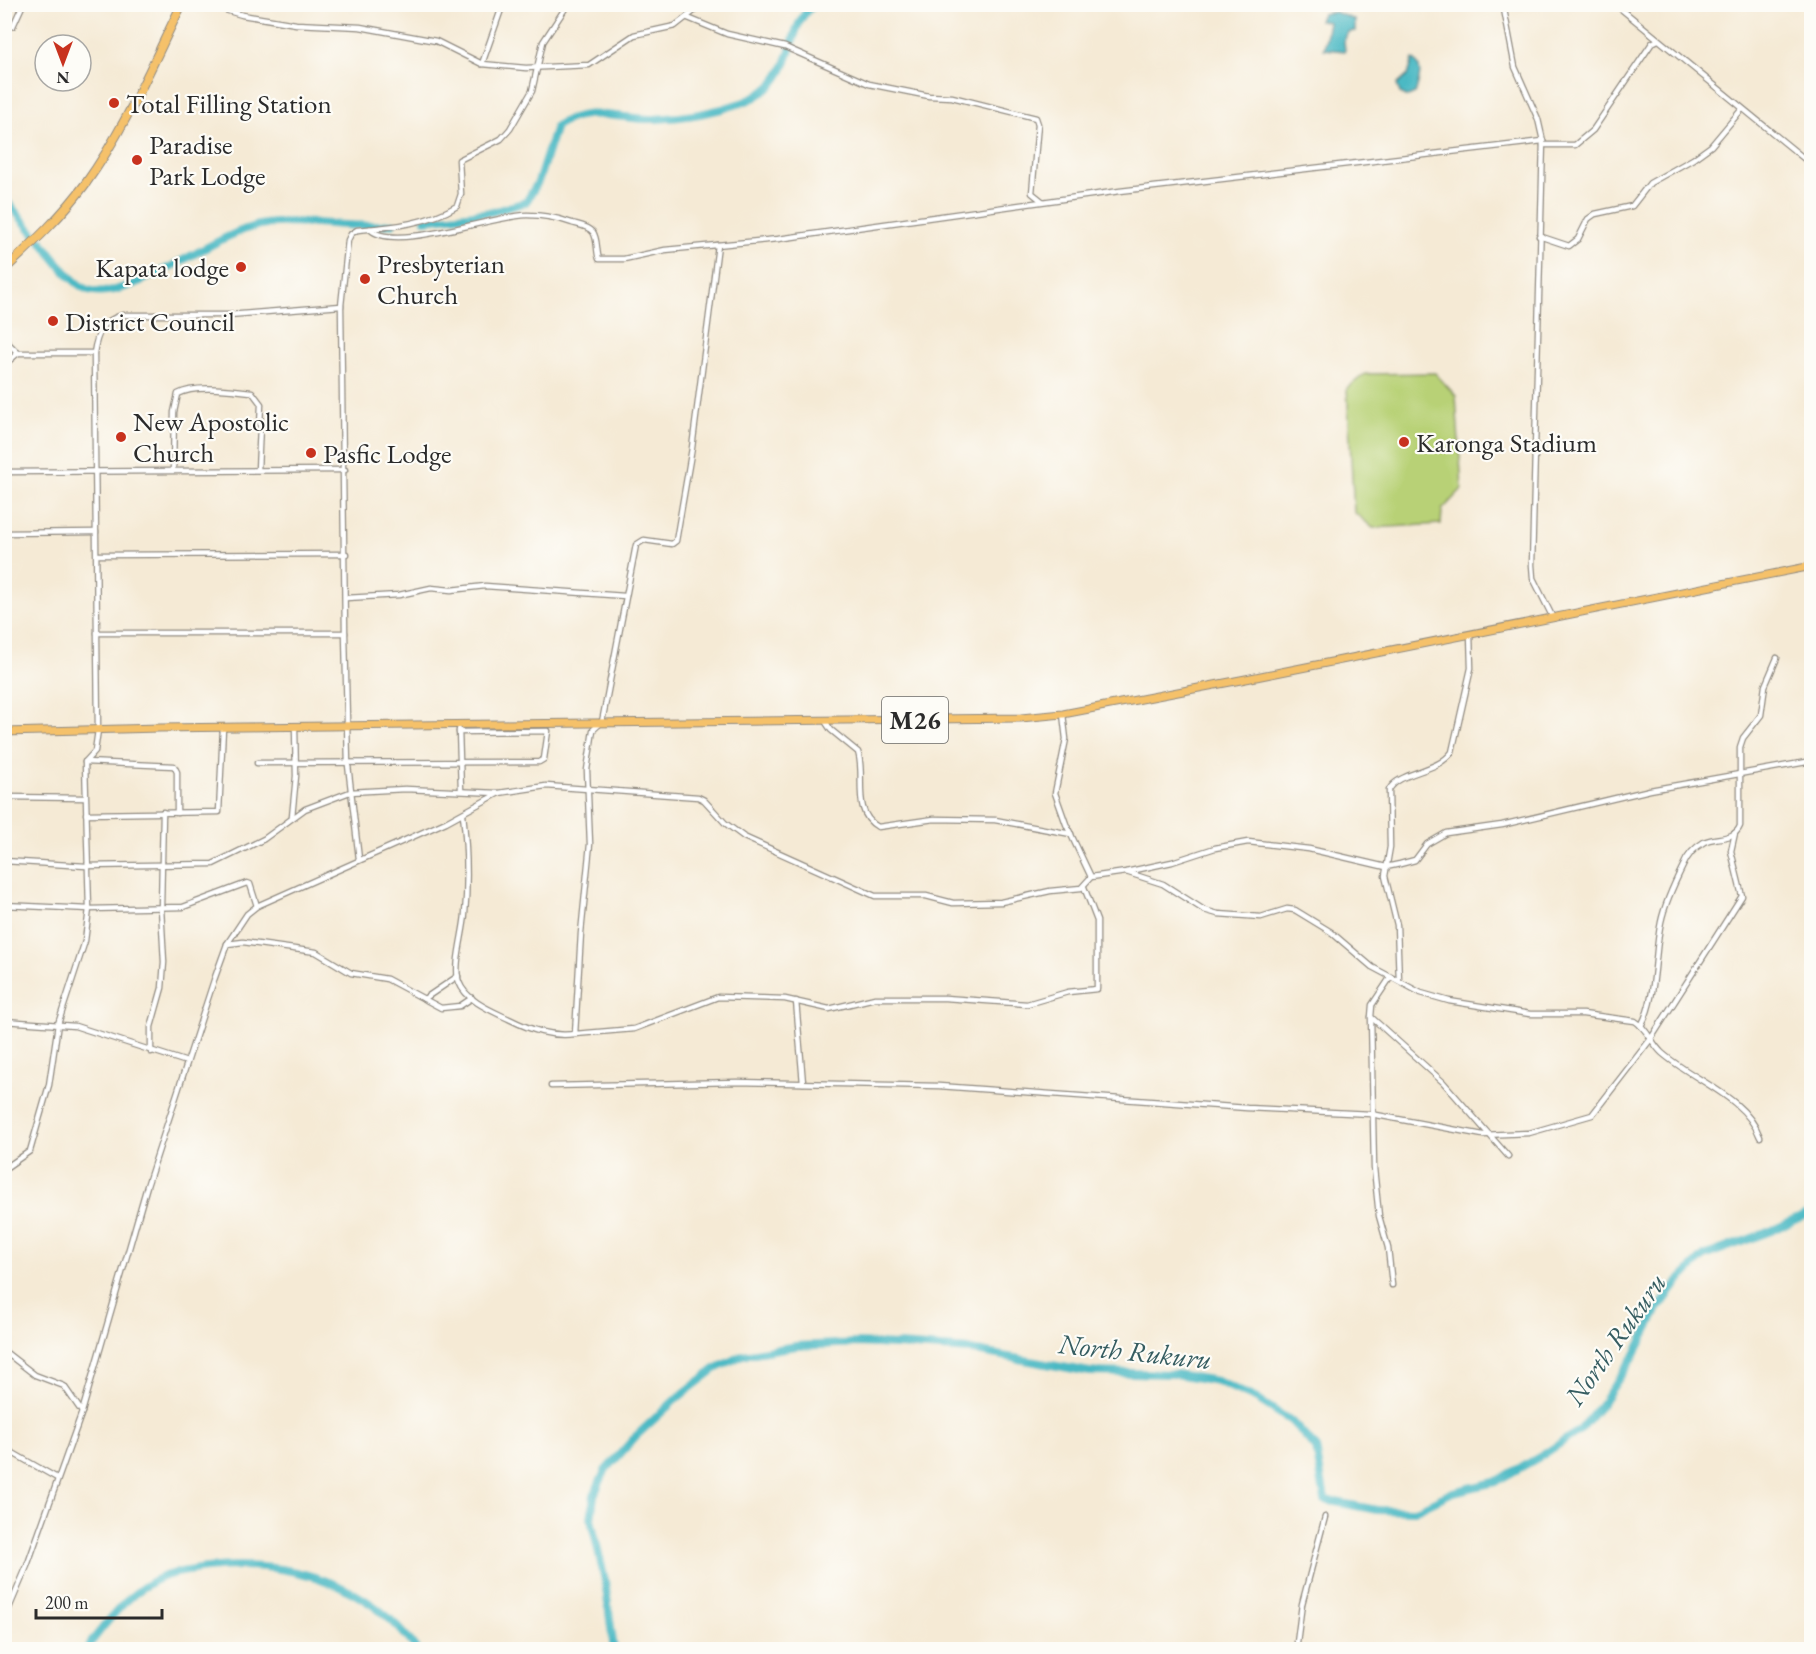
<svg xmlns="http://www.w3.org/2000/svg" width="1816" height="1654" font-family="'EB Garamond',serif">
	<rect width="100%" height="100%" fill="#fdfcf7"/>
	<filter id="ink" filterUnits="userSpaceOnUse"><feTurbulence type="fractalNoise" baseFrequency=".0167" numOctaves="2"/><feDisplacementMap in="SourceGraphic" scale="12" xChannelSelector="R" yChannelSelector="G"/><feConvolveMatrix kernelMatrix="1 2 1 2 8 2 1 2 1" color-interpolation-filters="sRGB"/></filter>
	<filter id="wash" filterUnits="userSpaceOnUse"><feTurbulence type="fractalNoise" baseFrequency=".008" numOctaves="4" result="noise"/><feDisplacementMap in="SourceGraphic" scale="24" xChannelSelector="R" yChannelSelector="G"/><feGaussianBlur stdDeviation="1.35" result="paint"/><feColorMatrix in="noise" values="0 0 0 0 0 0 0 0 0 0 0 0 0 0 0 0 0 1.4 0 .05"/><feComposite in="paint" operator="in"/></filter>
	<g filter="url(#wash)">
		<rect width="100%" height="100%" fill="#f5ead5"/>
		<path fill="#b8d176" stroke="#727e50" stroke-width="1.5" d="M1435,373l21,23 6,93 -20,21 -1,14 -68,4 -19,-16 -7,-124 18,-14z"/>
		<g fill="#4bb9c4" stroke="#3b7278" stroke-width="1.5">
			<path d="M1335,12l20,8v11l-7,1 -4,9 1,10 -21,-2 5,-27 -10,-2 3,-6z"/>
			<path d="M1413,59c12,9 5,23 2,35l-7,3 -8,-4 -3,-8 11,-10z"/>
		</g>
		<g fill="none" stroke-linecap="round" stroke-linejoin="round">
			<g stroke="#4bb9c4" stroke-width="8">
				<path d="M4,198l31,37"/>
				<path d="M425,220l67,-8 34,-10 12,-20 18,-56c36,-22 60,-6 98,-7 28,-1 62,-7 90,-17 60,-22 37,-78 72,-98"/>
				<path d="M41,241c10,13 32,44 47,49 43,13 125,-56 172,-65 44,-8 89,5 132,-1"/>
				<path d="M88,1650l4,-9c19,-24 40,-52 70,-64 13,-5 31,-7 45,-9 79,-9 163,14 210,82"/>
				<path d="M614,1650l-9,-69 -14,-62 3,-24 11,-24 31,-35 40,-37 39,-30 28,-14 53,-9 62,-3 56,3 56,4 120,22 86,2 41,7 40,18 34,22 25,27 9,52 52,10 37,1 39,-19 42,-10 48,-27 37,-25 21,-25 33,-49 24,-47 21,-28 25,-25 67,-25 41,-19"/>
			</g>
		</g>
	</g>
	<g filter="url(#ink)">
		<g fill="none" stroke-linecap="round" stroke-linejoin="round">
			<defs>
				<g id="street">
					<path d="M205,4l37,11 54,9 64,3 76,14 46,23 21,-60"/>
					<path d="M1503,4l12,63 23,52 5,22 -11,424 1,13 19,38"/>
					<path d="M1615,4l197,161"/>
					<path d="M688,18l39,16 58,13 84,37 60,12 23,1 84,21 2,6 -6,69 10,8"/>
					<path d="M4,28l9,-2 10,-22"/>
					<path d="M482,64l44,4 63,-3 45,-30 41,-9 28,-22"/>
					<path d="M1543,145h32l18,-15 59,-87 6,-3"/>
					<path d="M370,229c23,24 124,-14 157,-14 15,0 31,3 45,8 7,2 16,3 21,9 5,7 3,19 6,27h25l41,-9 113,-11 342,-48 423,-50"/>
					<path d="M1539,236l30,10 9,-7 10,-20 7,-5 37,-8 18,-23 43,-24 18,-13 31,-37"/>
					<path d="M718,245l-26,203 -16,93 -4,3 -28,-4 -8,5 -34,177 -9,8 -6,40 3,74 -9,89 -6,101 59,-5 84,-32 67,2 44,10 46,-11h70l82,6 41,-12 29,-3v-68l-13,-34"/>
					<path d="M4,339l14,14h76c3,-20 9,-33 29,-38h106l112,-9"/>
					<path d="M4,365l14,-12"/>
					<path d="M173,470l1,-58 4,-18c17,-10 55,-4 74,-2l9,12 -3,66"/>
					<path d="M4,472l341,-2"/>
					<path d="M4,533l92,-1"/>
					<path d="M97,555l249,-1"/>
					<path d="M346,598l53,-3 32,-7 20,2 34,-4 140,10"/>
					<path d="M97,633h248"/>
					<path d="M1063,714l3,25 -11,54 11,31 25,53"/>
					<path d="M825,721l6,9 27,22c8,24 -7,60 20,75l56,-8 61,1 76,14"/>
					<path d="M459,730l2,60"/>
					<path d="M85,762l89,4 3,6v41"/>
					<path d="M257,763l282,-1 5,-3 4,-28 -89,1"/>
					<path d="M4,797l81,1"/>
					<path d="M86,814l133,-2 4,-84"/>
					<path d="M463,814c4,34 5,66 2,100 -1,18 -12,53 -6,68 7,19 33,29 50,37 22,11 42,18 66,15"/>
					<path d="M292,817l4,-41 -1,-48"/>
					<path d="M359,859l-11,-94 -3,-132 -4,-327 7,-66 3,-6 6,-4c33,-3 71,-6 100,-24l4,-12 -2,-34 42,-21 9,-10 22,-38 11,-49 25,-38"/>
					<path d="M4,861l82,5 127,-2 51,-25 41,-30 45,-17 55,-3 93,4"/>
					<path d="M1126,872l37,12 41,26 14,4 43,3 26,-8 8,1 36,22 41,35 49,26 28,8 81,13h53l52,7c12,7 17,23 27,32 32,28 83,43 98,84"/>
					<path d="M4,905l85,4 94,-2 64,-24 3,1 7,22"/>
					<path d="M227,944l16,-2 73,10 35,21 36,6 54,29 19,-2 12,-8"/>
					<path d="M1390,978l-18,27 -1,12 72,65 65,74"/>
					<path d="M1399,981l-2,-56 -12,-49 5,-29 -1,-57c10,-19 48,-17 63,-38l19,-84 -1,-34"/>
					<path d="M424,999l34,-23"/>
					<path d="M796,1001l7,82"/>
					<path d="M1371,1017l3,151 5,48 9,32 4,37"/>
					<path d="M4,1021l71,5 112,36"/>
					<path d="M1641,1026c16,-28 13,-73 20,-104 4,-19 13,-38 22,-56 4,-10 11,-18 21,-24 12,-6 30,-1 36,-16v-79l3,-9 18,-23 4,-29 12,-28"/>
					<path d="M151,1052v-25l11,-39 2,-26 -3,-54 2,-96"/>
					<path d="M551,1086l186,-4 202,4 308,22 124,6 112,21 46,-2 63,-18 58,-75 92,-144 -11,-45 4,-18"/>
					<path d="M4,1169l26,-18 19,-66 9,-61 27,-83 4,-32 -4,-147 10,-11 3,-21 -4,-377"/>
					<path d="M4,1351l31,24 29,11 18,26"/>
					<path d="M4,1448l53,30"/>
					<path d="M4,1620l23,-54 55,-154 65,-226 67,-206 13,-36 20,-30 10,-8 189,-84 53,-29 47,-7 152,11 6,3 21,23 19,14 131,59h51l27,7 48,-1 49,-11 31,-3 10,-11 35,-5 46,-10 43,-14 33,-6 61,7 77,18 14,-3 15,-4 12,-16 19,-11 56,-8 148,-35 162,-29"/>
					<path d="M1296,1650l6,-46 23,-87"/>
				</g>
				<path id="primary" d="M4,732l156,-4 861,-10 42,-4 188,-36 561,-112"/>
				<path id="highway" d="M4,270c29,-27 59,-55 82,-87 39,-54 66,-119 96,-179"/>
			</defs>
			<use href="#street" stroke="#908a80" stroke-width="7"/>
			<use href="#primary" stroke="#908a80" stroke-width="9"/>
			<use href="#highway" stroke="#908a80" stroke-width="10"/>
			<use href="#street" stroke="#fff" stroke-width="4.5"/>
			<use href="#primary" stroke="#f5c16b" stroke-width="7"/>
			<use href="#highway" stroke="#f5c16b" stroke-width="8"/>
		</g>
	</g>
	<g fill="#c8321e" stroke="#fdfcf7" stroke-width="2">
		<circle cx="114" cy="103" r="6"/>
		<circle cx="137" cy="160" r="6"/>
		<circle cx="241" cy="267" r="6"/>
		<circle cx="365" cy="279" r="6"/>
		<circle cx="53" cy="321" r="6"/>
		<circle cx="121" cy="437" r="6"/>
		<circle cx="1404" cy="442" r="6"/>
		<circle cx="311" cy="453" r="6"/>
	</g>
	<g text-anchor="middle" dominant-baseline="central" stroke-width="4.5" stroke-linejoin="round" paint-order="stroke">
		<rect fill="#fdfcf7" stroke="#6a6a68" stroke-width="1.5" x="882" y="697" width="66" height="46" rx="4.5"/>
		<g font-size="26" font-weight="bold" fill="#2b2b2b">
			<text x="915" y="720">M26</text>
		</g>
		<g font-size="27" fill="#2b2b2b" stroke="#fdfcf7" text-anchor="start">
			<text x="126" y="103">Total Filling Station</text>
			<text x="149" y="144">Paradise<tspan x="149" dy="31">Park Lodge</tspan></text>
			<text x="377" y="263">Presbyterian<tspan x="377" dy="31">Church</tspan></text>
			<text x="229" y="267" text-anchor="end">Kapata lodge</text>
			<text x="65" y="321">District Council</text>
			<text x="133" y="421">New Apostolic<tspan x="133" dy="31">Church</tspan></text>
			<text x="1416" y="442">Karonga Stadium</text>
			<text x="323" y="453">Pasfic Lodge</text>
		</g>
		<g font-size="28" font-style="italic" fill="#365d61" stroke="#fdfcf7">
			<text transform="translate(1615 1339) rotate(-55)">North Rukuru</text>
			<text transform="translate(1135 1351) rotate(6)">North Rukuru</text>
		</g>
	</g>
	<rect width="1816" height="1654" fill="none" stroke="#fdfcf7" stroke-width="24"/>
	<g transform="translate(63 63) rotate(180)"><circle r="28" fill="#fdfcf7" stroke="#a9a8a5" stroke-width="1.5"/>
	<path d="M0-4.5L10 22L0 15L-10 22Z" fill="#c8321e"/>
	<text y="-9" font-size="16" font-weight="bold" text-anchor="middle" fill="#2b2b2b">N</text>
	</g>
	<path d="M36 1609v9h126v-9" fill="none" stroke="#2b2b2b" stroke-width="3"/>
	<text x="45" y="1609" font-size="18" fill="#2b2b2b" stroke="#fdfcf7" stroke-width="4.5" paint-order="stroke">200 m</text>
</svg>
